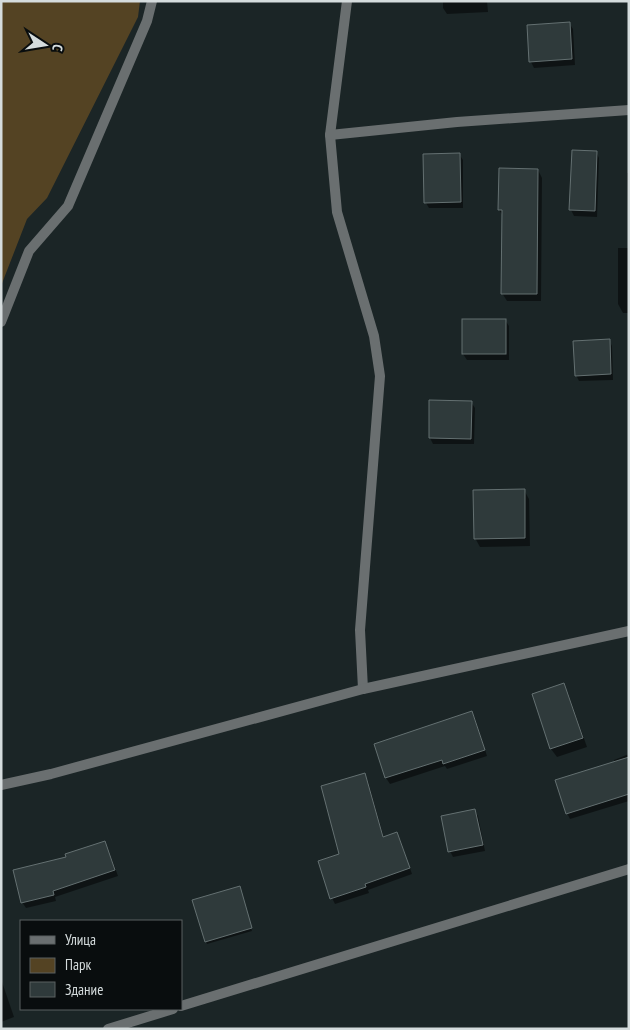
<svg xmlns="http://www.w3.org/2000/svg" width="630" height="1030" font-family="'PT Sans Narrow',sans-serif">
	<rect width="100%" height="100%" fill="#1b2526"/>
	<path fill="#544323" d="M1,1h139l-2,16 -91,181 -20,21 -26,67z"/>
	<g fill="#0007">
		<path d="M443,1h44l1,11 -41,2 -4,-6z"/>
		<path d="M569,23l4,6 2,36 -41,3 -3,-6z"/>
		<path d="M596,152l3,6 -2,59 -23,-1 -3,-6z"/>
		<path d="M459,154l4,6v48h-34l-3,-5z"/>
		<path d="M538,170l4,8 -1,123h-34l-5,-8 2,-76 -5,-7z"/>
		<path d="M627,173h2v42l-1,-2z"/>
		<path d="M618,248h11v65h-6l-5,-9z"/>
		<path d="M505,320l4,6v34h-42l-4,-6z"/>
		<path d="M609,340l3,6 1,34 -34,1 -3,-6z"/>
		<path d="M471,402l4,6 -1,36h-41l-3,-6z"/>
		<path d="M524,490l5,9 1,47 -50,1 -5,-9z"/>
		<path d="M563,684l5,9 19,54 -30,10 -6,-8 -18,-55z"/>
		<path d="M472,712l3,6 12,38 -40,13 -2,-3 -55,18 -4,-6 -10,-34z"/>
		<path d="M629,754v47l-59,18 -3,-6 48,-50 -1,-3z"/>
		<path d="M365,775l3,6 16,57 13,-5 3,6 12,35 -44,16 1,3 -34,11 -3,-6z"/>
		<path d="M474,810l4,6 7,35 -32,6 -3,-6z"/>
		<path d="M105,842l3,6 10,28 -63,21 1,4 -30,7 -4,-6 46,-44z"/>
		<path d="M240,890l12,41 -45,13 -13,-43z"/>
		<path d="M1,979l13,38 -13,5z"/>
	</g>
	<g fill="#2f3a3b" stroke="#647071">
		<path d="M570,22l2,37 -43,3 -2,-37z"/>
		<path d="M572,150l25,1 -2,60 -26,-1z"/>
		<path d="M460,153l1,49 -37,1 -1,-49z"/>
		<path d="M499,168l39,1 -1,125h-36l1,-84h-4z"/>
		<rect x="462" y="319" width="44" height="35"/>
		<path d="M610,339l1,35 -36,2 -2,-35z"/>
		<path d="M429,400l43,1 -1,38 -42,-1z"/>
		<path d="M525,489v49l-51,1 -1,-49z"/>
		<path d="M564,683l19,55 -33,11 -18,-55z"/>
		<path d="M472,711l13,39 -42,14 -1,-4 -57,18 -11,-34z"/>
		<path d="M629,757v37l-63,20 -11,-34z"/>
		<path d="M365,773l18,64 14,-5 13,36 -45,16 1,3 -36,12 -12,-38 21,-7 -18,-68z"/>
		<path d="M475,809l8,36 -35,7 -7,-36z"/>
		<path d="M105,841l10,29 -62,21 1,4 -33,8 -8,-33 53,-13 -1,-3z"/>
		<path d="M240,886l12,42 -47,14 -13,-42z"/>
	</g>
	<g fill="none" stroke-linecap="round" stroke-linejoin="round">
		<path stroke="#6a6f70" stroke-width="10" d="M347,1l-17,134 7,77 37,124 6,40 -20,254 3,59"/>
		<g stroke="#6a6f70" stroke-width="10">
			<path d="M330,135l127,-13 172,-12"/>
			<path d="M1,322l28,-71 39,-45 79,-185 5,-20"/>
			<path d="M1,785l50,-11 312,-85 266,-58"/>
			<path d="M181,1006l448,-137"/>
			<path d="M108,1029l65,-20"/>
		</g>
	</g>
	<rect width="630" height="1030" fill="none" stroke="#d5dcdd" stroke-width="5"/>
	<rect x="20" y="920" width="162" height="90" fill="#090d0e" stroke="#5b6061"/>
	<rect x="30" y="936" width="25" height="8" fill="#6a6f70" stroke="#5b6061"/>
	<text x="65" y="945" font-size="15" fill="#d5dcdd">Улица</text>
	<rect x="30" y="958" width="25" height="15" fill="#544323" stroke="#5b6061"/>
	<text x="65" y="970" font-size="15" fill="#d5dcdd">Парк</text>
	<rect x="30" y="982" width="25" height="15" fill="#2f3a3b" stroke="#5b6061"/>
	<text x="65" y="995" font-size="15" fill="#d5dcdd">Здание</text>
	<g transform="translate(45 45) rotate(102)" stroke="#090d0e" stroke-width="4" paint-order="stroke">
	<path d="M0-4L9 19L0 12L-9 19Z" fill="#d5dcdd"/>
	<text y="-8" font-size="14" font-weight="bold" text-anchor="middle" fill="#d5dcdd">С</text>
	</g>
</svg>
